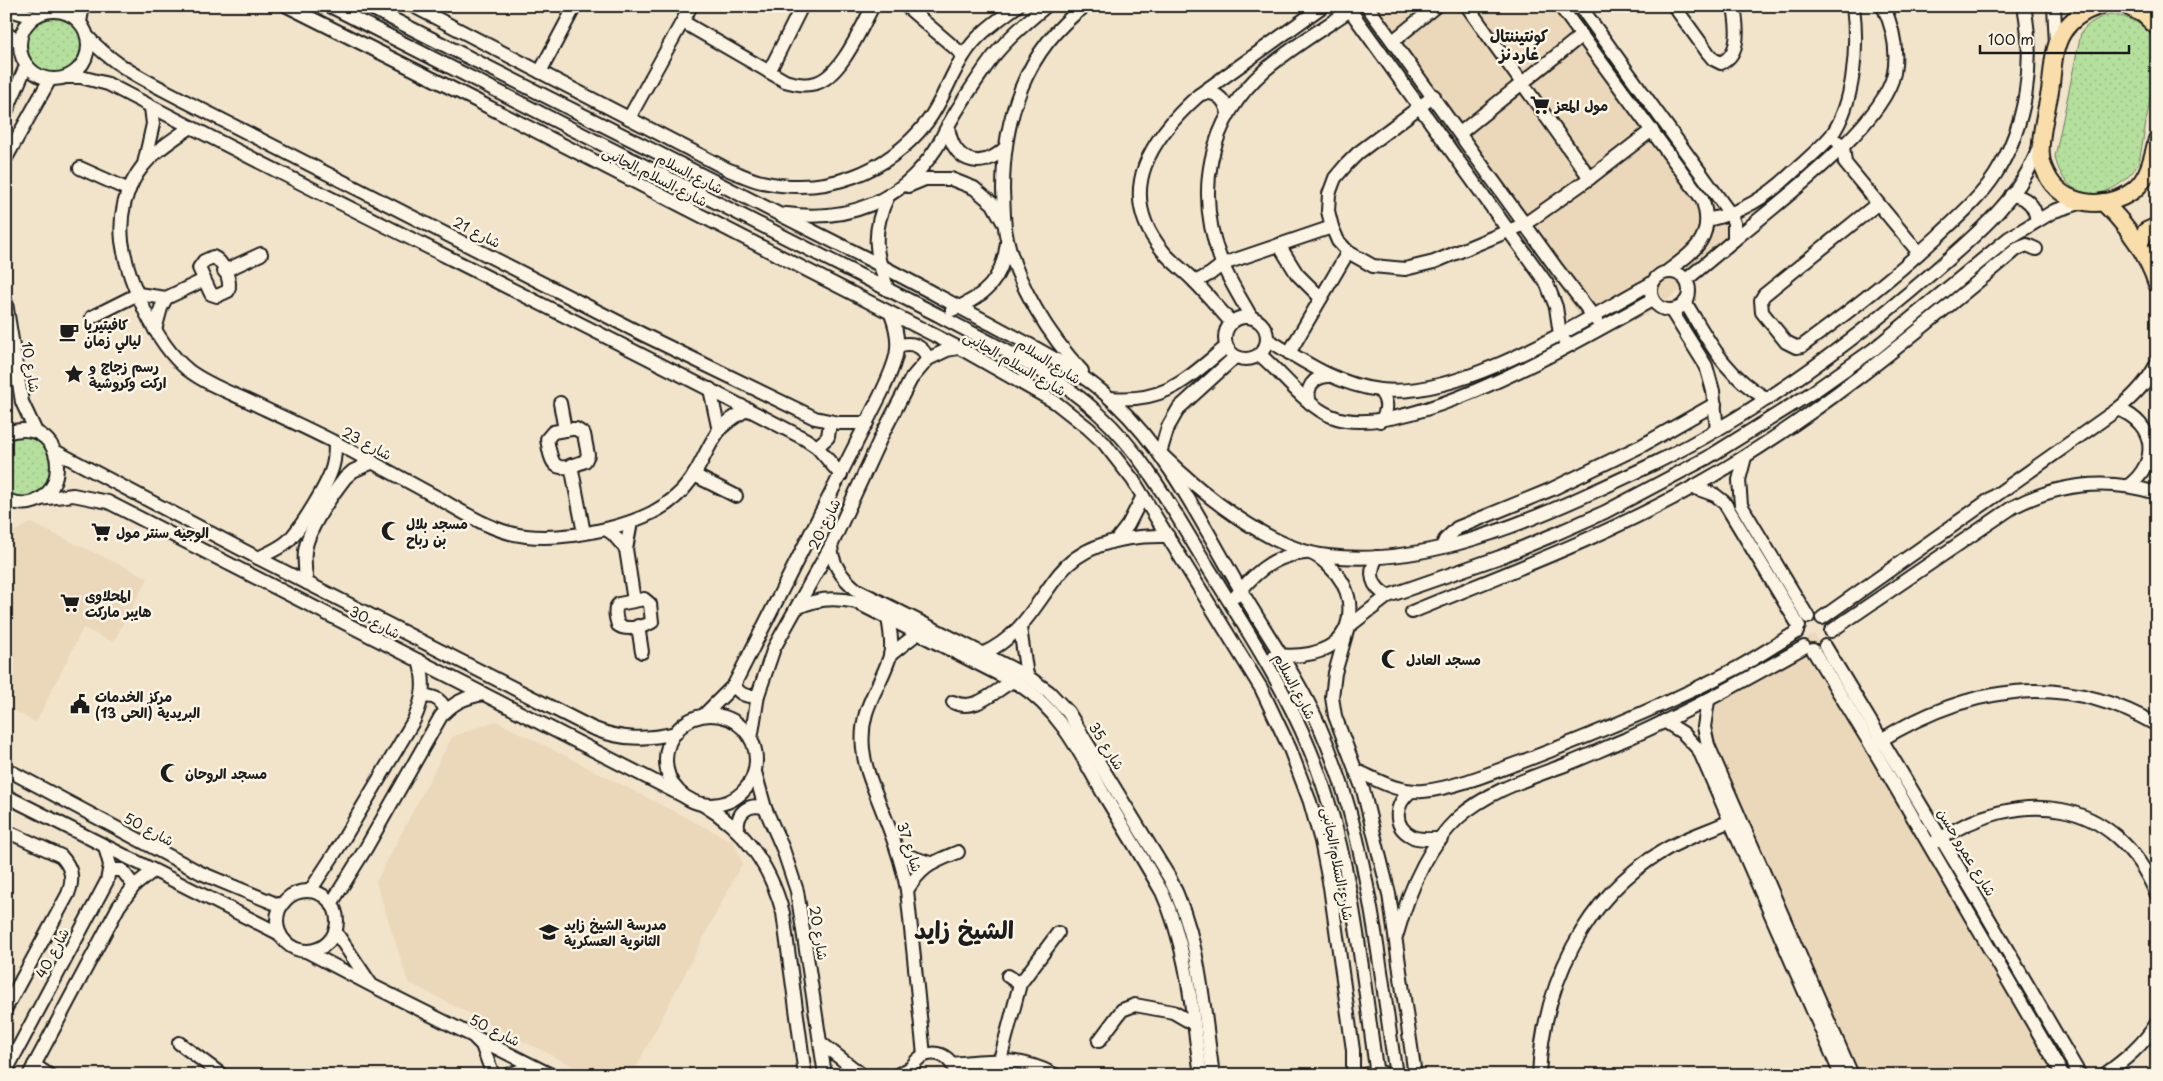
<svg xmlns="http://www.w3.org/2000/svg" width="2163" height="1081" font-family="'Playpen Sans','Playpen Sans Arabic',sans-serif">
	<defs>
		<pattern id="green-dots" width="8" height="8" patternUnits="userSpaceOnUse" patternTransform="scale(1.25)"><rect width="8" height="8" fill="#b5df9c"/><path d="M2 2h.1M6 6h.1" fill="none" stroke="#9bbf86" stroke-width="1.8" stroke-linecap="round"/></pattern>
	</defs>
	<rect width="100%" height="100%" fill="#f2e3cb"/>
	<filter id="ink" filterUnits="userSpaceOnUse"><feTurbulence type="fractalNoise" baseFrequency=".02" numOctaves="2"/><feDisplacementMap in="SourceGraphic" scale="10" xChannelSelector="R" yChannelSelector="G"/><feConvolveMatrix kernelMatrix="1 2 1 2 8 2 1 2 1" color-interpolation-filters="sRGB"/></filter>
	<g filter="url(#ink)">
		<g fill="#ebd7b9">
			<path d="M1358,6h218l151,207 18,29 -98,73 -20,6 -32,17 -115,-165z"/>
			<path d="M31,523l117,55 -35,64 -30,-14 -47,94 -30,-15v-171z"/>
			<path d="M1814,634l258,441h-215l-149,-345 -12,-31z"/>
			<path d="M496,721l238,121 8,21 -110,212h-42l-182,-93 -32,-100 76,-145z"/>
		</g>
		<g fill="url(#green-dots)" stroke="#687e5c">
			<path d="M2109,14c27,4 48,15 48,45l-18,104c-24,38 -72,46 -84,-6l26,-124c7,-11 16,-14 28,-19z"/>
			<circle cx="54" cy="45" r="28"/>
			<path d="M15,436c59,0 38,79 -9,57v-53z"/>
		</g>
		<g fill="none" stroke-linecap="round" stroke-linejoin="round">
			<defs>
				<g id="minor">
					<path d="M287,6l188,94 492,252 88,50 33,26 16,15 29,37 128,208 29,61 20,53 11,39 9,46 23,163v25"/>
					<path d="M330,6l608,309c55,30 115,56 161,99 46,42 75,98 107,150 37,60 77,120 104,186 42,102 51,216 67,325"/>
					<path d="M367,6c166,84 333,167 499,252 43,22 85,45 127,67 42,23 86,44 121,77 51,48 82,110 117,171 28,51 64,98 88,152 49,110 59,232 77,350"/>
					<path d="M413,6l316,164c11,4 22,10 33,12 64,14 125,-9 165,-60 16,-21 23,-46 37,-67 13,-21 33,-34 53,-49"/>
					<path d="M906,6l57,49"/>
					<path d="M1347,6l200,278 9,23 4,27 4,6"/>
					<path d="M1367,6l190,263 40,52"/>
					<path d="M1467,6l123,172"/>
					<path d="M1560,6l142,193c14,38 -8,52 -34,72"/>
					<path d="M1580,6l151,209 3,8v17l-48,40"/>
					<path d="M1674,6l34,47 5,6 8,4c21,-9 16,-39 13,-57"/>
					<path d="M2054,6l2,38"/>
					<path d="M6,9l28,8"/>
					<circle cx="54" cy="45" r="34"/>
					<path d="M80,22l3,-16"/>
					<path d="M683,22l102,59c11,3 20,5 31,2 25,-7 45,-55 57,-77"/>
					<path d="M6,33l14,10"/>
					<path d="M87,36c26,30 62,46 96,64l459,234 173,84 24,5h28"/>
					<path d="M1393,41l43,-35"/>
					<path d="M540,72l35,-66"/>
					<path d="M769,72l33,-66"/>
					<path d="M67,77h14l27,7c231,121 466,234 697,355l12,8 24,28"/>
					<path d="M1199,95c15,-6 26,3 29,18"/>
					<path d="M1434,96l-76,57 -12,12 -11,13 -6,16 -1,17 4,16 6,14 10,11 25,14 32,3 29,-7 91,-38 65,-46 62,-48"/>
					<path d="M6,112l20,-46"/>
					<path d="M629,118l62,-112"/>
					<path d="M948,125c3,35 31,48 57,23"/>
					<path d="M191,127c-22,15 -46,30 -58,54 -10,18 -13,40 -11,60 6,41 33,102 66,129 17,13 38,21 58,30 32,15 63,29 94,45 34,18 67,36 100,54 26,15 55,34 86,37 26,3 54,-1 80,-7 32,-8 64,-20 84,-48 11,-15 17,-34 28,-49 7,-10 20,-17 30,-23"/>
					<path d="M1460,133l122,-98"/>
					<path d="M1838,142l5,4 2,17 74,90"/>
					<path d="M6,158l44,-79"/>
					<path d="M144,164l9,-40 -2,-17"/>
					<path d="M80,168l49,22"/>
					<path d="M908,186l17,-7h26l23,9 19,16 10,18"/>
					<path d="M2011,195c16,2 24,10 26,26"/>
					<path d="M888,196c-17,36 -13,58 0,94"/>
					<path d="M1877,204l-113,91 -3,5 1,12 24,30 10,5 6,-1c47,-34 93,-70 136,-110 20,-19 42,-38 57,-61 32,-50 40,-112 29,-169"/>
					<path d="M786,214c62,8 114,-12 149,-64 5,-7 8,-16 13,-24 10,-19 24,-39 37,-58 16,-24 38,-43 61,-62"/>
					<path d="M1707,220c34,-7 60,-23 85,-47 13,-12 28,-24 39,-37 24,-33 27,-91 22,-130"/>
					<path d="M1734,240c41,-35 150,-115 160,-167 4,-23 -1,-46 -11,-67"/>
					<path d="M1279,245l18,29 24,24"/>
					<path d="M213,257c10,4 19,24 15,34l-11,5 -6,-2 -12,-26 5,-7z"/>
					<path d="M224,271l37,-17"/>
					<circle cx="1670" cy="291" r="19"/>
					<path d="M1195,282l15,-8 13,-10 109,-37"/>
					<path d="M1685,302c25,41 39,72 82,97"/>
					<path d="M6,303l16,99 14,30"/>
					<path d="M952,310c34,-14 50,-30 55,-67"/>
					<path d="M1671,310l35,56 7,25 4,39"/>
					<circle cx="1246" cy="338" r="21"/>
					<path d="M92,317l46,-23 28,4 38,-18"/>
					<path d="M1251,317c-10,-18 -21,-35 -29,-54 -28,-70 -14,-143 43,-193 28,-24 61,-43 91,-64"/>
					<path d="M1231,322c-12,-13 -23,-27 -36,-40 -10,-11 -24,-20 -33,-32 -48,-59 -10,-113 37,-155l124,-89"/>
					<path d="M155,330l6,-22 5,-10"/>
					<path d="M1267,339c36,22 70,46 113,51 82,10 200,-68 272,-107"/>
					<path d="M898,346c14,-5 25,0 30,13"/>
					<path d="M1289,353l59,-101"/>
					<path d="M1260,355c22,18 46,51 71,61 72,30 255,-80 321,-116"/>
					<path d="M1235,357l-56,51 -11,19 -8,26c40,39 109,97 168,103 86,10 176,-24 254,-59 46,-21 93,-42 136,-68 76,-44 147,-98 213,-155 41,-36 89,-74 108,-127"/>
					<path d="M1082,371c-32,-34 -65,-86 -75,-132 -4,-15 -3,-33 -4,-49 0,-72 22,-140 82,-184"/>
					<path d="M710,389l9,42"/>
					<path d="M1379,390c9,10 10,21 1,31"/>
					<path d="M1110,398c56,5 76,-19 116,-51"/>
					<path d="M560,403l5,27"/>
					<path d="M1310,403c-5,-15 3,-26 18,-27"/>
					<path d="M2118,409c38,15 42,53 10,77"/>
					<path d="M571,429h5l8,5 4,21 -3,6c-31,13 -33,6 -38,-22l6,-7z"/>
					<path d="M6,433c70,-22 66,91 0,67"/>
					<path d="M817,447l11,-10 2,-15"/>
					<path d="M55,451l203,107 334,170c29,12 54,12 84,5"/>
					<path d="M1745,457l-6,23 2,25 67,112"/>
					<path d="M571,465l13,68"/>
					<path d="M694,475l42,21"/>
					<path d="M1693,487l22,8 9,7 75,124"/>
					<path d="M39,499l34,-4 35,7 583,298"/>
					<path d="M631,522l-5,27 8,52"/>
					<path d="M606,529l7,5 13,15"/>
					<path d="M1118,538l10,-13 15,-29"/>
					<path d="M831,546c1,19 12,33 26,44l170,86 22,16 19,20 101,165c32,61 34,131 44,198"/>
					<path d="M1442,547l3,-7 12,-12 93,-38 91,-44 74,-42"/>
					<path d="M1377,557c-9,16 -6,30 11,39"/>
					<path d="M258,558c10,-5 21,-9 30,-17 13,-13 41,-58 45,-76 2,-7 2,-15 2,-23"/>
					<path d="M307,583c-2,-11 -3,-21 -2,-32 3,-22 26,-55 40,-73l8,-7 20,-9"/>
					<path d="M1236,596c16,-20 35,-39 62,-42 3,0 8,-2 12,-1 6,2 14,8 19,13 10,9 18,22 20,36 5,46 -36,57 -74,53"/>
					<path d="M644,599l6,5 2,18c-8,5 -26,9 -34,3 -2,-7 -5,-16 1,-21z"/>
					<path d="M797,608c19,-10 38,-11 59,-6l164,83c40,26 60,68 83,108 20,33 40,66 59,99 26,57 30,121 39,183"/>
					<path d="M1412,612c94,-39 194,-76 283,-126 117,-65 220,-152 322,-237l10,-4 9,4"/>
					<path d="M888,618c2,12 5,26 2,38 -11,35 -31,51 -27,93 2,21 11,39 18,58 11,28 21,54 26,83l17,165"/>
					<path d="M1822,618l296,-209c16,-13 30,-27 39,-46"/>
					<path d="M638,626l4,26"/>
					<path d="M1020,628l7,48"/>
					<path d="M1831,631l182,-124c46,-24 94,-29 144,-14"/>
					<path d="M1825,646l150,249 105,180"/>
					<path d="M1813,650l58,95 192,330"/>
					<path d="M982,654c39,-17 52,-48 77,-80 26,-33 70,-39 109,-38"/>
					<path d="M890,655l28,-22"/>
					<path d="M734,685c6,10 13,13 24,10"/>
					<path d="M422,697c12,-2 19,2 24,14"/>
					<path d="M1708,701l-4,26 4,18 144,330"/>
					<path d="M953,702c22,11 41,-11 60,-21"/>
					<path d="M704,715l30,-30 147,-291c14,-30 23,-47 10,-80"/>
					<circle cx="711" cy="760" r="45"/>
					<path d="M1664,721l19,12 16,17 142,325"/>
					<path d="M751,739l7,-44 16,-47 57,-102 52,-113 28,-54 17,-20 19,-9 11,-2"/>
					<path d="M1876,743c90,-57 186,-73 281,-18"/>
					<path d="M6,769l195,104 80,33"/>
					<path d="M1355,770c23,10 42,23 68,21 29,-2 70,-19 98,-29 74,-28 148,-58 218,-95 20,-11 39,-24 58,-35"/>
					<path d="M755,772l10,36 18,41 14,42 28,184"/>
					<path d="M1411,791c-16,13 -20,35 2,46 7,3 20,2 28,2"/>
					<path d="M6,796l274,138"/>
					<path d="M702,804c43,25 68,61 81,109l22,162"/>
					<path d="M738,830c-2,-17 10,-28 27,-22"/>
					<path d="M6,831l55,25c11,12 13,23 7,38l-62,114"/>
					<path d="M1935,842c84,-56 180,-47 222,53"/>
					<path d="M899,853l31,10"/>
					<path d="M110,870h12l12,16"/>
					<path d="M907,890c16,-25 25,-27 51,-38"/>
					<path d="M310,891l30,-46 74,-125c9,-20 12,-37 5,-59"/>
					<circle cx="307" cy="921" r="30"/>
					<path d="M331,904l35,-56 75,-132c12,-13 24,-19 42,-22"/>
					<path d="M335,931l35,52"/>
					<path d="M1397,934c11,-40 30,-87 61,-116 31,-28 73,-40 112,-55 20,-8 39,-17 59,-25 61,-27 118,-59 175,-91"/>
					<path d="M306,951l65,34 180,90"/>
					<path d="M1008,976l12,8"/>
					<path d="M475,1038l7,7 11,30"/>
					<path d="M1099,1041l23,-31 13,-5 38,7 21,12"/>
					<path d="M179,1043l43,32"/>
					<path d="M821,1043l41,32"/>
					<path d="M1000,1060l20,-76 38,-51"/>
					<path d="M952,1064c36,-4 69,-8 103,11"/>
					<path d="M34,1065l15,10"/>
					<path d="M6,1071l101,-190 3,-16 -5,-18"/>
					<path d="M29,1075l90,-169 15,-20 19,-15"/>
					<path d="M508,1075l23,-8 6,2"/>
					<path d="M897,1075l14,-7"/>
					<path d="M909,1075c6,-28 42,-29 47,0"/>
					<path d="M976,1075l19,-4 19,4"/>
					<path d="M1363,1075l14,-3 6,1"/>
					<path d="M1415,1075l-26,-181 -26,-104 -28,-74 -3,-19 3,-24 13,-46 40,-31 112,-39 53,-22 52,-23 102,-54 106,-66 61,-43 135,-111 45,-27 29,-9"/>
					<path d="M1539,1075c4,-89 45,-178 124,-224 23,-14 50,-21 73,-33"/>
					<path d="M2104,1075c21,-15 39,-30 53,-52"/>
				</g>
				<g id="major">
					<path d="M2099,6c-15,5 -27,12 -36,26 -11,17 -10,40 -13,59 -3,17 -8,35 -9,52 -1,10 0,21 5,30 15,34 61,38 88,17 15,-12 19,-34 23,-51"/>
					<path d="M2127,6l16,8 14,13"/>
					<path d="M2103,202c25,24 43,49 54,82"/>
					<path d="M2139,244l7,-13 11,-5"/>
				</g>
			</defs>
			<use href="#minor" stroke="#1c1c1c" stroke-width="16"/>
			<use href="#major" stroke="#1c1c1c" stroke-width="20"/>
			<use href="#minor" stroke="#fcf5e5" stroke-width="12"/>
			<use href="#major" stroke="#f9deab" stroke-width="16"/>
		</g>
	</g>
	<defs>
		<symbol id="supermarket-bare" viewBox="-9 -9 18 18"><path d="M-6-5.5h2.5l.6 2H6L4.5 2H-2.5L-4.4-4H-6ZM-1.5 3.2a1.3 1.3 0 1 0 .1 0ZM3 3.2a1.3 1.3 0 1 0 .1 0Z" fill="#1c1c1c" stroke="#fcf5e5" stroke-width="2.5" paint-order="stroke"/></symbol>
		<symbol id="cafe-bare" viewBox="-9 -9 18 18"><path d="M-5.5-4.5H6V0H3Q3 3.5 0 3.5H-2.5Q-5.5 3.5-5.5 0ZM3-3.2v2h1.7v-2ZM-6 4.5H4V6H-6Z" fill="#1c1c1c" stroke="#fcf5e5" stroke-width="2.5" paint-order="stroke"/></symbol>
		<symbol id="sight-bare" viewBox="-9 -9 18 18"><path d="M0-6L1.8-2.2L6-1.7L2.9 1.2L3.7 5.4L0 3.3L-3.7 5.4L-2.9 1.2L-6-1.7L-1.8-2.2Z" fill="#1c1c1c" stroke="#fcf5e5" stroke-width="2.5" paint-order="stroke"/></symbol>
		<symbol id="mosque-bare" viewBox="-9 -9 18 18"><path d="M3.5-4.9A6 6 0 1 0 3.5 4.9A5 5 0 1 1 3.5-4.9Z" fill="#1c1c1c" stroke="#fcf5e5" stroke-width="2.5" paint-order="stroke"/></symbol>
		<symbol id="civic-bare" viewBox="-9 -9 18 18"><path d="M-.6-6.5H3V-4.5H.6V-3L4-1V1h2V6H-6V1h2V-1L-.6-3ZM-1.2 2.5V6h2.4V2.5Z" fill="#1c1c1c" stroke="#fcf5e5" stroke-width="2.5" paint-order="stroke"/></symbol>
		<symbol id="school-bare" viewBox="-9 -9 18 18"><path d="M0-5L7-2L0 1L-7-2ZM-4 1L0 2.5L4 1V4Q0 6-4 4Z" fill="#1c1c1c" stroke="#fcf5e5" stroke-width="2.5" paint-order="stroke"/></symbol>
	</defs>
	<g fill-rule="evenodd">
		<use href="#supermarket-bare" x="1526" y="91" width="28" height="28"/>
		<use href="#cafe-bare" x="55" y="318" width="28" height="28"/>
		<use href="#sight-bare" x="60" y="360" width="28" height="28"/>
		<use href="#mosque-bare" x="377" y="517" width="28" height="28"/>
		<use href="#supermarket-bare" x="87" y="518" width="28" height="28"/>
		<use href="#supermarket-bare" x="56" y="589" width="28" height="28"/>
		<use href="#mosque-bare" x="1377" y="645" width="28" height="28"/>
		<use href="#civic-bare" x="66" y="690" width="28" height="28"/>
		<use href="#mosque-bare" x="156" y="759" width="28" height="28"/>
		<use href="#school-bare" x="535" y="918" width="28" height="28"/>
	</g>
	<g text-anchor="middle" dominant-baseline="central" stroke-width="5" stroke-linejoin="round" paint-order="stroke">
		<g font-size="14" font-weight="bold" fill="#1c1c1c" stroke="#fcf5e5" text-anchor="start">
			<text x="1555" y="105">مول المعز</text>
			<text x="84" y="324">كافيتيريا<tspan x="84" dy="16">ليالي زمان</tspan></text>
			<text x="89" y="366">رسم زجاج و<tspan x="89" dy="16">اركت وكروشية</tspan></text>
			<text x="406" y="523">مسجد بلال<tspan x="406" dy="16">بن رباح</tspan></text>
			<text x="116" y="532">الوجيه سنتر مول</text>
			<text x="85" y="595">المحلاوى<tspan x="85" dy="16">هايبر ماركت</tspan></text>
			<text x="1406" y="659">مسجد العادل</text>
			<text x="95" y="696">مركز الخدمات<tspan x="95" dy="16">البريدية (الحى 13)</tspan></text>
			<text x="185" y="773">مسجد الروحان</text>
			<text x="564" y="924">مدرسة الشيخ زايد<tspan x="564" dy="16">الثانوية العسكرية</tspan></text>
		</g>
		<g font-size="14" fill="#1c1c1c" stroke="#fcf5e5">
			<text transform="translate(690 173) rotate(27)">شارع السلام</text>
			<text transform="translate(655 176) rotate(27)">شارع السلام الجانبى</text>
			<text transform="translate(477 232) rotate(27)">شارع 21</text>
			<text transform="translate(1049 361) rotate(32)">شارع السلام</text>
			<text transform="translate(1015 363) rotate(30)">شارع السلام الجانبى</text>
			<text transform="translate(31 367) rotate(81)">شارع 10</text>
			<text transform="translate(367 443) rotate(28)">شارع 23</text>
			<text transform="translate(824 524) rotate(-64)">شارع 20</text>
			<text transform="translate(375 622) rotate(27)">شارع 30</text>
			<text transform="translate(1295 686) rotate(62)">شارع السلام</text>
			<text transform="translate(1107 746) rotate(58)">شارع 35</text>
			<text transform="translate(149 829) rotate(28)">شارع 50</text>
			<text transform="translate(910 847) rotate(72)">شارع 37</text>
			<text transform="translate(1967 852) rotate(59)">شارع عمرو حسن</text>
			<text transform="translate(1338 864) rotate(79)">شارع السلام الجانبى</text>
			<text transform="translate(819 933) rotate(81)">شارع 20</text>
			<text transform="translate(52 953) rotate(-62)">شارع 40</text>
			<text transform="translate(495 1030) rotate(26)">شارع 50</text>
		</g>
		<g font-size="16" font-weight="bold" fill="#1c1c1c" stroke="#fcf5e5">
			<text x="1519" y="35">كونتيننتال<tspan x="1519" dy="18">غاردنز</tspan></text>
		</g>
		<g font-size="24" font-weight="bold" fill="#1c1c1c" stroke="#fcf5e5">
			<text x="964" y="929">الشيخ زايد</text>
		</g>
	</g>
	<rect width="2163" height="1081" fill="none" stroke="#fcf5e5" stroke-width="25"/>
	<rect x="12" y="12" width="2138" height="1056" fill="none" stroke="#1c1c1c" stroke-width="2" filter="url(#ink)"/>
	<path d="M1980 45v8h149v-8" fill="none" stroke="#1c1c1c" stroke-width="2.5"/>
	<text x="1988" y="45" font-size="15" fill="#1c1c1c" stroke="#fcf5e5" stroke-width="4" paint-order="stroke">100 m</text>
</svg>
